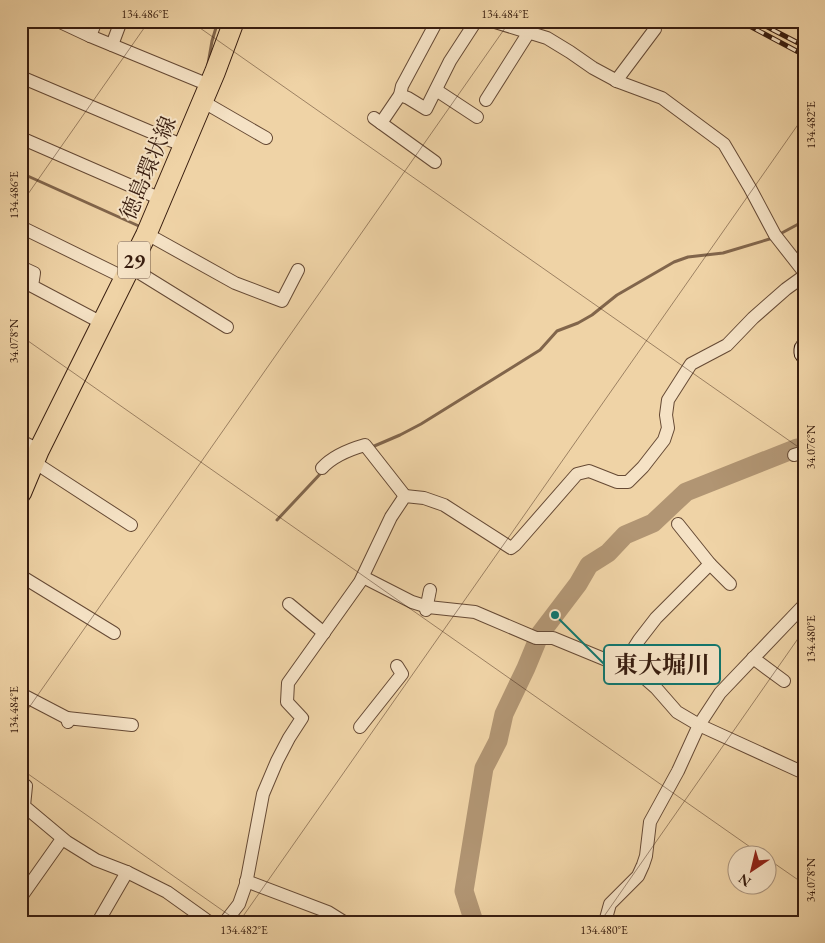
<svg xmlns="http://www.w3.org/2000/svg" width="825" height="943" font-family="'EB Garamond','Noto Serif JP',serif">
	<rect width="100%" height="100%" fill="#efd3a6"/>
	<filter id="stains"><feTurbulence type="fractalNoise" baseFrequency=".004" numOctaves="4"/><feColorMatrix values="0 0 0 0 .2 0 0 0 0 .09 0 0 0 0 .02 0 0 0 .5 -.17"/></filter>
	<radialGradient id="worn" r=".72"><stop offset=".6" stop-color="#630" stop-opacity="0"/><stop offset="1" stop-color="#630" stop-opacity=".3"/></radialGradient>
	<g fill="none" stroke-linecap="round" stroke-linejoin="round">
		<g stroke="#81654b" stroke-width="3">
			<path d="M208,64l4,-23 6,-20"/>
			<path d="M21,173l120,54"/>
			<path d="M778,235l26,-14"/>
			<path d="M372,447l28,-12 21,-11 119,-74 17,-19 21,-8 14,-8 25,-20 57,-33 14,-5 35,-4 50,-15"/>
			<path d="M277,520l45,-48"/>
		</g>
		<path stroke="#b19573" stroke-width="19" d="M474,922l-10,-31 20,-123 14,-27 6,-27 22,-46 14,-34 38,-50 11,-19 19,-12 17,-18 28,-12 33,-31 111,-44"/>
		<defs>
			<g id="minor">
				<path d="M58,21l32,15 119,49"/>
				<path d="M492,21l55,17 23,14 23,16 26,14 43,16 62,46 26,44 25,47 29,37"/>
				<path d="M90,36l6,-15"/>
				<path d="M112,45l9,-24"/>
				<path d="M21,77l163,69"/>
				<path d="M616,81l39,-52"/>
				<path d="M436,90l41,27"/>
				<path d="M400,95l8,3 18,11 24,-48 26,-40"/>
				<path d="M486,100l50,-79"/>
				<path d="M202,101l64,37"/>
				<path d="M374,118l61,44"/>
				<path d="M381,123l19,-28 2,-9 35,-65"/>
				<path d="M21,138l140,61"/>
				<path d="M21,227l104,51"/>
				<path d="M146,235l10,4 79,44 47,18 16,-31"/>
				<path d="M21,267l13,6 -2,13 70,37"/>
				<path d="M130,267l97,60"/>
				<path d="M21,441l18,9"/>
				<path d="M794,455l10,-3"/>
				<path d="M34,462l97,63"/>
				<path d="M322,468c10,-11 29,-19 43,-23l40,51"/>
				<path d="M678,524l32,40 20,20"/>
				<path d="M21,576l93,57"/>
				<path d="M363,577l49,25 16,5 47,5 61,26h17l68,28 11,1 24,21 21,24 22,13 105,48"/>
				<path d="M289,604l35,29"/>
				<path d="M426,610l4,-20"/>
				<path d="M753,658l31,23"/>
				<path d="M632,667v-16l7,-11 17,-22 54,-54"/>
				<path d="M21,694l46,24"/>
				<path d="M68,722l-1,-4 65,7"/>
				<path d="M360,727l42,-53 -5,-8"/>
				<path d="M21,782l5,4 -2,20 43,36 29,18 31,12 40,20 42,30"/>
				<path d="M246,881l82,31 16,10"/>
				<path d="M21,897l41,-58"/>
				<path d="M98,922l29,-50"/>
				<path d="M225,922l14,-18 7,-20 17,-90 14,-33 12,-23 13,-20 -15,-16 1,-19 72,-101 31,-65 14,-21 19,2 20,7 67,43 4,-3 62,-71 12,-3 28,11h11l15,-15 21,-27 4,-12 -2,-13 2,-15 23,-36 36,-19 26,-27 33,-29 18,-13"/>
				<path d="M605,922l5,-18 28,-28 5,-11 3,-9 4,-34 28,-51 21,-46 21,-32 84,-88"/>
			</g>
			<path id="secondary" d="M804,349v4"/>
			<path id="primary" d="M21,493l18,-43 107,-215 69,-163 19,-51"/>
		</defs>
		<use href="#minor" stroke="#664a35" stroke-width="14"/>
		<use href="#secondary" stroke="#381d0f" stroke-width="21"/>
		<use href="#primary" stroke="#381d0f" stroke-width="22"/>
		<use href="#minor" stroke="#f5e2c5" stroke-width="12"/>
		<use href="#secondary" stroke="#f5e2c5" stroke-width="19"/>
		<use href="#primary" stroke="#efd3a6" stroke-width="20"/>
		<defs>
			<g id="rail">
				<path d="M740,21l64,34"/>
				<path d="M756,21l48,25"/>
			</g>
		</defs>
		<use href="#rail" stroke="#381d0f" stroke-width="5"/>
		<use href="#rail" stroke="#f5e2c5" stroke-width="3" stroke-dasharray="9" stroke-linecap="butt"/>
	</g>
	<path fill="none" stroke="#381d0f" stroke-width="1" stroke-opacity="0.45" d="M190,21l614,430M21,204l128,-183M21,336l742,520M21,719l489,-698M21,769l218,153M768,859l36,25M239,922l565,-806M600,922l204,-292"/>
	<g text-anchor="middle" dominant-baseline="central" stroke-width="4" stroke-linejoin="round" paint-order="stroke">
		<rect fill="#f5e2c5" stroke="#715846" stroke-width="1" x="118" y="241.5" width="32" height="37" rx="4"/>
		<g font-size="21" font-weight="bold" fill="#381d0f">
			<text x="134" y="260">29</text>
		</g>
		<g font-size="22" fill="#381d0f" stroke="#f5e2c5">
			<text transform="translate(148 168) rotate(-67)">徳島環状線</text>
		</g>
	</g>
	<path fill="none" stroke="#0f766e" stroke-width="2" d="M555 615L604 664"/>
	<circle fill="#0f766e" stroke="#f5e2c5" stroke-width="2" cx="555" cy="615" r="5"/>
	<rect fill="#f5e2c5" stroke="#0f766e" stroke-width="2" x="604" y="645" width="116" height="39" rx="5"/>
	<g font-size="24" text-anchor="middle" font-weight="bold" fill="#381d0f">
		<text x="662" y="673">東大堀川</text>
	</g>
	<rect width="825" height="943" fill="none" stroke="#efd3a6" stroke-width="55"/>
	<g transform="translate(752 870) rotate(215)"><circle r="24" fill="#f5e2c5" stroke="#a9937c"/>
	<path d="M0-4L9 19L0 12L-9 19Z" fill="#8f2418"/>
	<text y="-8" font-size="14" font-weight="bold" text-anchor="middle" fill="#381d0f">N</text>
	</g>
	<rect x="28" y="28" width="770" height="888" fill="none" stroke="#381d0f" stroke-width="2"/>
	<g font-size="12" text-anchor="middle" fill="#381d0f">
		<text x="145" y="18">134.486°E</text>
		<text x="505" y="18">134.484°E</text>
		<text transform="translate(811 125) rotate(-90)" y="4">134.482°E</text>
		<text transform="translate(14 195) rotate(-90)" y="4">134.486°E</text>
		<text transform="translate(14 341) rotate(-90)" y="4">34.078°N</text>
		<text transform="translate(811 447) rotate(-90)" y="4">34.076°N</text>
		<text transform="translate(811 639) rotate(-90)" y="4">134.480°E</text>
		<text transform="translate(14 710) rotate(-90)" y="4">134.484°E</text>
		<text transform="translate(811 880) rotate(-90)" y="4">34.078°N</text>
		<text x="244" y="934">134.482°E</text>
		<text x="604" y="934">134.480°E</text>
	</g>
	<rect width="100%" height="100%" filter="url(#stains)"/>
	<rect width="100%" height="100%" fill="url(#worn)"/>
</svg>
